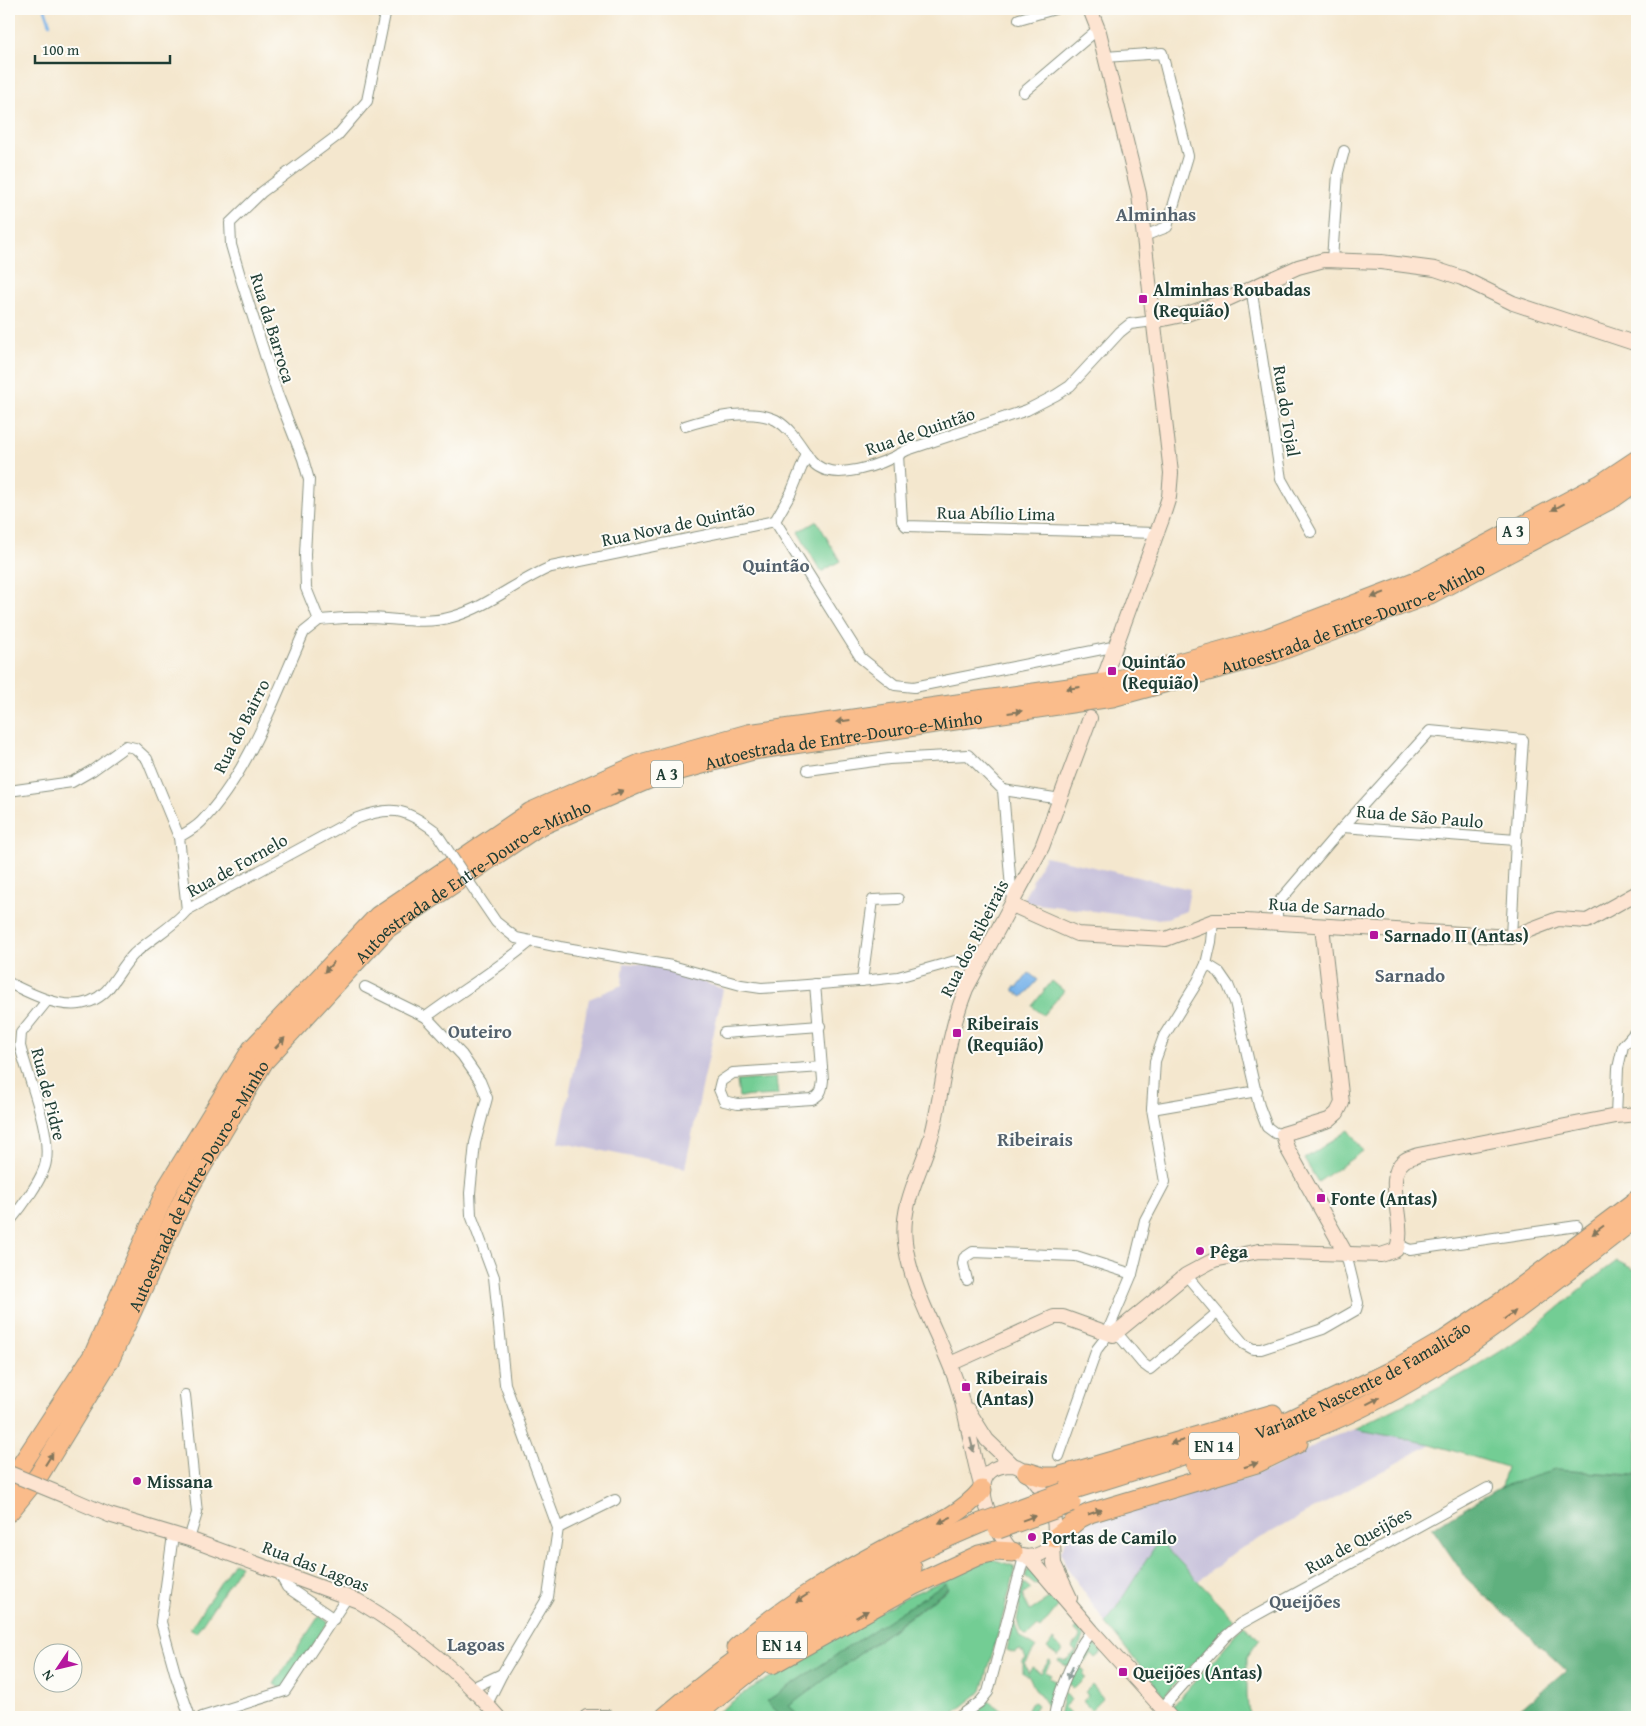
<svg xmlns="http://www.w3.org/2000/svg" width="1646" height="1726" font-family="'Gentium Book Plus',serif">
	<rect width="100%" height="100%" fill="#fdfcf7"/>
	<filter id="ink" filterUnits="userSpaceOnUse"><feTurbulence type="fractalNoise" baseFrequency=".02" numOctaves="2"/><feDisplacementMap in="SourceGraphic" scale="10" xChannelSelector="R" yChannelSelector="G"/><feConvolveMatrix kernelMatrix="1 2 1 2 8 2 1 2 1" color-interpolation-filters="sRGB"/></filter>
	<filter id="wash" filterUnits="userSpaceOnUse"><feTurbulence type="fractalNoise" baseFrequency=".0096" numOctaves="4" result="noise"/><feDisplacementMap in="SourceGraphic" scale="20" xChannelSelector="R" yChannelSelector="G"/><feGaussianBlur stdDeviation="1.12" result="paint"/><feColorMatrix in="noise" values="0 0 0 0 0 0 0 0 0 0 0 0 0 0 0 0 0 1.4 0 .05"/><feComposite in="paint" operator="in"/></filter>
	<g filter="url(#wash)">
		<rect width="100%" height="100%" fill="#f4e7ce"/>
		<g fill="#c6c0da">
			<path d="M1045,856l145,33 -4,22 -19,7 -12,1 -133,-17z"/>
			<path d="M624,963l33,3 66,23 -38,179 -126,-26 30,-143 33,-14z"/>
			<path d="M1355,1429l76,15 -194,107 -39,30 -39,-41 -53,84 -40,-58 -5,-14 8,-19 19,-12 100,-29 51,-12 35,-12 52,-29z"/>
		</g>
		<g fill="#73cd94" stroke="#498564">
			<path d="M817,521l23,40 -19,11 -23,-40z"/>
			<path d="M1052,981l12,10 -21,24 -11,-9z"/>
			<path d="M776,1078l2,17 -39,2 -2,-16z"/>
			<path d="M1348,1130l15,21 -45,31 -14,-23z"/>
			<path d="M1617,1261l20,10v204l-82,-5 -54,17 5,-20 -75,-23 -76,-15c55,-28 113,-54 164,-90 34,-24 64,-54 98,-78z"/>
			<path d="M1159,1540l75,79 -70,77 -58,-72z"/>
			<path d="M992,1559l22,7 1,6 -33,119 -33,26h-148l-12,-11 159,-117 -3,-6 -178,118 15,16h-71l39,-28 42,-24 54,-34 62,-35z"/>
			<path d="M234,1562l7,3 -45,68 -6,-4z"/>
			<path d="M1030,1570l11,11 -6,4 -10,-8 2,-6z"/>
			<path d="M1024,1583l7,6 -9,6 8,16 22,-14 7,8 -19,24 -3,-2 -10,9 -4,-2 -6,-14 3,-14 -3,-1z"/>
			<path d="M319,1616l9,6 -45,68 -9,-6z"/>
			<path d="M1013,1621l7,16 16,10 -11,17 3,9 4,-5 9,5 8,-13 2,1 -6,11 6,3 -2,3 13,7 -12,25 -16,-23 -5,-11 -6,-3v-12l3,-2 -3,-7 -2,1 -2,-3 -5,3 -7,-3z"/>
			<path d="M1077,1625l7,11 -13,29 -5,1 -8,-5 1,-2 7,2 10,-9 -4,-5 7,-8 1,-4 -5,-5z"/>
			<path d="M1244,1625l16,14 -13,18v39l2,21h-66l-10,-11z"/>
			<path d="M1053,1640l10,11 -5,5 -11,-8z"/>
			<path d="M1088,1641h4l10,11 -7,6 -4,-4 -11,12 5,7 -2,2 2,3 -11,11 -6,-7z"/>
			<path d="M1092,1685l11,13 -12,12 -8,-9 5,-5 -3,-4z"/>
			<path d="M1064,1692l7,8 -7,7 8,8 -13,2z"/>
			<path d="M989,1701l23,16 2,-3 5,3h-51z"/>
			<path d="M1034,1702l3,3 -5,8 2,4h-11l7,-13z"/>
		</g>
		<g fill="#5eb07e" stroke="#3e7659">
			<path d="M1555,1470l82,6v241l-31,-2 -95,2 55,-47 -100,-92 -34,-50 69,-41z"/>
			<path d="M945,1583l3,5 -159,118 12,11h-19l-15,-16z"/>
		</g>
		<path fill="#79b4ea" stroke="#4c788f" d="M1029,973l9,7 -15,17 -9,-6v-4h4z"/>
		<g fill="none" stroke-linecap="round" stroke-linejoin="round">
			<path stroke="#79b4ea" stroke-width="2.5" d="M45,9l5,15"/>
		</g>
	</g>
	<g filter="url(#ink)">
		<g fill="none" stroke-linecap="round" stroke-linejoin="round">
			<defs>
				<g id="street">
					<path d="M1019,19l36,-10"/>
					<path d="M1105,57l57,-4 26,103 -21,71 -23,9"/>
					<path d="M1024,92l74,-63"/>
					<path d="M1332,260l6,-87 6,-22"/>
					<path d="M1251,287l30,192 30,53"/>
					<path d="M685,426c25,-8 66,-18 91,-6 17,10 24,26 35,40 20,26 74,3 96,-10l120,-40 29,-15 14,-9 50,-54 10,-8 24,-3"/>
					<path d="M898,455l4,66 4,5 251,7"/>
					<path d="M775,521l86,137 34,27 19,2 203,-41"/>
					<path d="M775,521l16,-28 16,-39"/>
					<path d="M319,620l-13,-32 -1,-34 4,-74 -6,-21 -26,-66 -37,-117 -9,-31 -1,-22 32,-31 75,-56 30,-35 19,-92"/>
					<path d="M319,620c15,-1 30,-3 46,-2 27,0 60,7 87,-1 36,-10 65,-36 99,-50l224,-46"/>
					<path d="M808,770l81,-11 79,-4 35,35 9,111"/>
					<path d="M1003,790l58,9"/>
					<path d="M9,791l63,-9 21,-12 33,-24 9,2 12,11 32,78"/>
					<path d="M1343,827l87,-96 93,9 -7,100"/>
					<path d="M479,897l17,25 20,16 44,9 112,19 69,19 20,3 33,-2 77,-6 27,-3 57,-16 27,2"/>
					<path d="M187,910l-8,-73c7,-4 16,-9 22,-15 48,-49 75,-128 103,-190l15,-12"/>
					<path d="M1277,922v-18l66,-77 173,13 -5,97"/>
					<path d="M1206,964l13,8 9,13 7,17 24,104 8,21 8,6 8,1"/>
					<path d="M862,981l11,-81 25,-1"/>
					<path d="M9,983c28,14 69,36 97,8 10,-11 17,-26 28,-37 17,-16 38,-26 53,-44l168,-91c36,-14 50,-11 80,12"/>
					<path d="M815,984l8,96c-1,10 -2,15 -11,19l-74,5 -14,-3 -5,-12 2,-8 12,-8 89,-6"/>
					<path d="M365,987l61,30c35,-26 72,-48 105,-76"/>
					<path d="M426,1017l36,38 18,26 7,17 -12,45 -5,50 1,22 23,62 11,107 53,144 -10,69 -46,77 -30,14"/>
					<path d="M724,1033l96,-7"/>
					<path d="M1152,1109l105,-18"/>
					<path d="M1616,1116l2,-48 5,-22 14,-16"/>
					<path d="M9,1222c11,-13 35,-44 37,-61 5,-31 -18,-83 -26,-115l1,-13 25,-31"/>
					<path d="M1399,1245l11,5 167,-24"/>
					<path d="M1186,1275l58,69 9,5h8l62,-20 33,-19 2,-7 -12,-49"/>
					<path d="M967,1280l-4,-16 1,-6 9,-6 103,4 56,18"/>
					<path d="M1117,1333l25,30 8,6 67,-56"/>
					<path d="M185,1395l12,118 -8,26"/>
					<path d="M1059,1456l38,-107 7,-9 28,-66 13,-54 20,-38 -13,-73 3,-48 9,-25 34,-55 8,-17 5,-22 2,-21"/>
					<path d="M558,1528l57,-28"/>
					<path d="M173,1535l-12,87 15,54 14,41"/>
					<path d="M278,1571l9,16 47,32"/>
					<path d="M487,1704l15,-30"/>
					<path d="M1162,1708l64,-72 14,-12 248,-136"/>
					<path d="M202,1717l83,-26 63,-95"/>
					<path d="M959,1717l21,-15 8,-10 36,-135"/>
					<path d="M1054,1717c3,-22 23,-71 38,-86"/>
				</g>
				<g id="secondary">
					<path d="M1090,9l9,23 40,162 32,279 -2,24 -7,22 -57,156"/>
					<path d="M1154,321l33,-7 32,-11 79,-36 26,-7 57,2 54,7 27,9 51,25 124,41"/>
					<path d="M1012,905l65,29 89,5 47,-18h33l265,16 47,-18 29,2 50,-28"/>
					<path d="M1322,926l20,177 -5,10 -8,7 -46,14 4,14 59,106"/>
					<path d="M950,1364l104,-47h9l50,18 73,-60 28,-15 45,-9 122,4 15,-5c12,-23 -14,-73 8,-89 3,-3 10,-4 14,-6l198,-39 21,-2"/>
					<path d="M968,1410l19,30 26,25"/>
					<path d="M1013,1465c26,6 61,71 29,88 -9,5 -20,5 -28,-1 -8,-5 -11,-14 -16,-22 -14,-23 -30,-65 15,-65z"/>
					<path d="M982,1488c-11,-35 -14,-72 -26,-107 -16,-46 -45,-90 -51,-139 -5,-42 20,-76 29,-116 10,-46 14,-93 32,-137l76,-142 48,-129"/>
					<path d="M65,1496l44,19 80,24 169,62c52,31 101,70 140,116"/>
					<path d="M1053,1543l1,21 16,34"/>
					<path d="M1029,1557l63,74 78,86"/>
					<path d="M587,1717h20"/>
				</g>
				<g id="highway">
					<path d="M1196,1465c44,-13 90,-25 133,-43 115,-48 210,-130 308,-205"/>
					<path d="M1027,1472l16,5h14l216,-63"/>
					<path d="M9,1484l85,-130 74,-168 84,-137 126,-133 153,-104 109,-48 108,-30 363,-52 156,-44 157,-60 177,-94 36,-24"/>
					<path id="s1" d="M1065,1492l214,-67 111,-53 55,-32 62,-42 130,-98"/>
					<path id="s2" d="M9,1512l30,-37 71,-116 76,-166 78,-132 122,-132 151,-102 114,-49 102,-28 359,-53 162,-44 156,-59 183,-96 24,-17"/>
					<path d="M1055,1538l25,-20 10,-5 167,-50 41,-20"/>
					<path d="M736,1648c45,-40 97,-71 149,-99 34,-18 72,-29 97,-59"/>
					<path d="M772,1664l140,-78 67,-31 17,-4 17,1"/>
					<path d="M665,1717c94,-82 201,-146 316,-194"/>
					<path d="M693,1717l98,-79 67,-41 54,-29"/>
				</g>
			</defs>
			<use href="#street" stroke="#8a9281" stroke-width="12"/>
			<use href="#secondary" stroke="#8a9281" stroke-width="16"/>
			<use href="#highway" stroke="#8a9281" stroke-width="21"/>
			<use href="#street" stroke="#fff" stroke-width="10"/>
			<use href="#secondary" stroke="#fde4d1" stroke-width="14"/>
			<use href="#highway" stroke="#fabc8b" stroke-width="19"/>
			<defs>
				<path id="street-bridge" d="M435,831l44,66"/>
				<path id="secondary-bridge" d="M9,1473l56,23"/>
				<g id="highway-bridge">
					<path d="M981,1523l84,-31"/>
					<path d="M998,1529l73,-26"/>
				</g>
			</defs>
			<use href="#street-bridge" stroke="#8a9281" stroke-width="12" stroke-linecap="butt"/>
			<use href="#secondary-bridge" stroke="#8a9281" stroke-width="16" stroke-linecap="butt"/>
			<use href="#highway-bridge" stroke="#8a9281" stroke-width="21" stroke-linecap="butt"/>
			<use href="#street-bridge" stroke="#fff" stroke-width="10"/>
			<use href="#secondary-bridge" stroke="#fde4d1" stroke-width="14"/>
			<use href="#highway-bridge" stroke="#fabc8b" stroke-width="19"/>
		</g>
		<defs><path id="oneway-solid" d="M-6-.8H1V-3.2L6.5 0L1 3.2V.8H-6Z" transform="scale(1.25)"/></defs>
		<g fill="#82765b">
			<use href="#oneway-solid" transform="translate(1558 507) rotate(152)"/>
			<use href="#oneway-solid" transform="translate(1378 595) rotate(159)"/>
			<use href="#oneway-solid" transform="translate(1073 688) rotate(172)"/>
			<use href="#oneway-solid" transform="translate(1015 712) rotate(-8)"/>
			<use href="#oneway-solid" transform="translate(843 721) rotate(172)"/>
			<use href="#oneway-solid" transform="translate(617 793) rotate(-23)"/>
			<use href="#oneway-solid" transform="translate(329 967) rotate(133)"/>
			<use href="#oneway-solid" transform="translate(280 1043) rotate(-47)"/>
			<use href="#oneway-solid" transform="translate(1598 1230) rotate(143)"/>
			<use href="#oneway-solid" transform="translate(1510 1315) rotate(-36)"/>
			<use href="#oneway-solid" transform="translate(1373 1401) rotate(-27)"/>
			<use href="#oneway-solid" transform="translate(1177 1442) rotate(164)"/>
			<use href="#oneway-solid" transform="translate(49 1459) rotate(-58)"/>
			<use href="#oneway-solid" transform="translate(1251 1465) rotate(-17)"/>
			<use href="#oneway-solid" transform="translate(1095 1512) rotate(-19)"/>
			<use href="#oneway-solid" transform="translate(1029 1518) rotate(-20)"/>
			<use href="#oneway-solid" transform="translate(945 1520) rotate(154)"/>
			<use href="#oneway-solid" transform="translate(802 1598) rotate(148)"/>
			<use href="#oneway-solid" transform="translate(862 1614) rotate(-30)"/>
		</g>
		<use fill="#8e9082" href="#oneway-solid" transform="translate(972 1445) rotate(76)"/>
		<use fill="#8f9e9a" href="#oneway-solid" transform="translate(1070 1673) rotate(114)"/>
	</g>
	<g fill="#b5179e" stroke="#fdfcf7" stroke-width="2">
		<rect x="1138" y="294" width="10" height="10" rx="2.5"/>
		<rect x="1107" y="666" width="10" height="10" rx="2.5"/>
		<rect x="1369" y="930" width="10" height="10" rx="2.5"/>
		<rect x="952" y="1028" width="10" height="10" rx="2.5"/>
		<rect x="1316" y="1193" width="10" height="10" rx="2.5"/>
		<circle cx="1200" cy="1251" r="5"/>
		<rect x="961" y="1382" width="10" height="10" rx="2.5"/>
		<circle cx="137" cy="1481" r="5"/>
		<circle cx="1032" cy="1537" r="5"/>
		<rect x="1118" y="1667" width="10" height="10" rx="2.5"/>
	</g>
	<g text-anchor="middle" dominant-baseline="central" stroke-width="4" stroke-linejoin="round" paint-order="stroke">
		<g fill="#fdfcf7" stroke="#62766e" stroke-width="1">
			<rect x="1497" y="517.5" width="32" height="27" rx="4"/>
			<rect x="651" y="760.5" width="32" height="27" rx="4"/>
			<rect x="1189" y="1432.5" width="50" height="27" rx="4"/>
			<rect x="757" y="1631.5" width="50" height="27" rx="4"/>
		</g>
		<g font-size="16" font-weight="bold" fill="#1f3d34">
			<text x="1513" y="531">A 3</text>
			<text x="667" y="774">A 3</text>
			<text x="1214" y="1446">EN 14</text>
			<text x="782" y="1645">EN 14</text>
		</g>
		<g font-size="18" font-weight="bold" fill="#1f3d34" stroke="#fdfcf7" text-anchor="start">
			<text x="1153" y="289">Alminhas Roubadas<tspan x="1153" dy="21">(Requião)</tspan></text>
			<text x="1122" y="661">Quintão<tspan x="1122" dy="21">(Requião)</tspan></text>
			<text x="1384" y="935">Sarnado II (Antas)</text>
			<text x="967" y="1023">Ribeirais<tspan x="967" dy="21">(Requião)</tspan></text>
			<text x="1331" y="1198">Fonte (Antas)</text>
			<text x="1210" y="1251">Pêga</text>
			<text x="976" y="1377">Ribeirais<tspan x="976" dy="21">(Antas)</tspan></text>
			<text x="147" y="1481">Missana</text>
			<text x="1042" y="1537">Portas de Camilo</text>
			<text x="1133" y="1672">Queijões (Antas)</text>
		</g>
		<g font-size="18" fill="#1f3d34" stroke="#fdfcf7">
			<text transform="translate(273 328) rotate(73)">Rua da Barroca</text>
			<text transform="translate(1287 411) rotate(81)">Rua do Tojal</text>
			<text transform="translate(920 431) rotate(-19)">Rua de Quintão</text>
			<text transform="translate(996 513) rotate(1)">Rua Abílio Lima</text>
			<text transform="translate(678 524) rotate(-12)">Rua Nova de Quintão</text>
			<text stroke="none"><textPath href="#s2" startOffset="1728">Autoestrada de Entre-Douro-e-Minho</textPath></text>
			<text transform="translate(241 726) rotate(-63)">Rua do Bairro</text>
			<text stroke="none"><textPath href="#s2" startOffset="1202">Autoestrada de Entre-Douro-e-Minho</textPath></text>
			<text transform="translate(1420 816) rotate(5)">Rua de São Paulo</text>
			<text transform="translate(237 865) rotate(-29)">Rua de Fornelo</text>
			<text stroke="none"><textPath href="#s2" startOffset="798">Autoestrada de Entre-Douro-e-Minho</textPath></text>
			<text transform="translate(1327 907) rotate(4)">Rua de Sarnado</text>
			<text transform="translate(974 938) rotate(-63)">Rua dos Ribeirais</text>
			<text transform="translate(49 1094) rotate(76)">Rua de Pidre</text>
			<text stroke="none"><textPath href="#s2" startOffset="378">Autoestrada de Entre-Douro-e-Minho</textPath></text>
			<text stroke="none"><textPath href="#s1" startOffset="319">Variante Nascente de Famalicão</textPath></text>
			<text transform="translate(1358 1540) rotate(-29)">Rua de Queijões</text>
			<text transform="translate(316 1566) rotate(21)">Rua das Lagoas</text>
		</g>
		<g font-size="19" font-weight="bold" fill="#54626d" stroke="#fdfcf7">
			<text x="1156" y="214">Alminhas</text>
			<text x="776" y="565">Quintão</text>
			<text x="1410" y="975">Sarnado</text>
			<text x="480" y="1031">Outeiro</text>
			<text x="1035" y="1139">Ribeirais</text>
			<text x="1305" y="1601">Queijões</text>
			<text x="476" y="1644">Lagoas</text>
		</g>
	</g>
	<rect width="1646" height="1726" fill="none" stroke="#fdfcf7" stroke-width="30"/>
	<g transform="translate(58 1668) rotate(235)"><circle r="24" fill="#fdfcf7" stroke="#a4b0a9"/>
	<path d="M0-4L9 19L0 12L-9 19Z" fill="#b5179e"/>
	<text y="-8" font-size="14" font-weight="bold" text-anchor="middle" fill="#1f3d34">N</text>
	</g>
	<path d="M35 55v8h135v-8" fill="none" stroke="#1f3d34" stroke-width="2.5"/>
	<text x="42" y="55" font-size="15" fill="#1f3d34" stroke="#fdfcf7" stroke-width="4" paint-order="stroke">100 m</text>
</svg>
